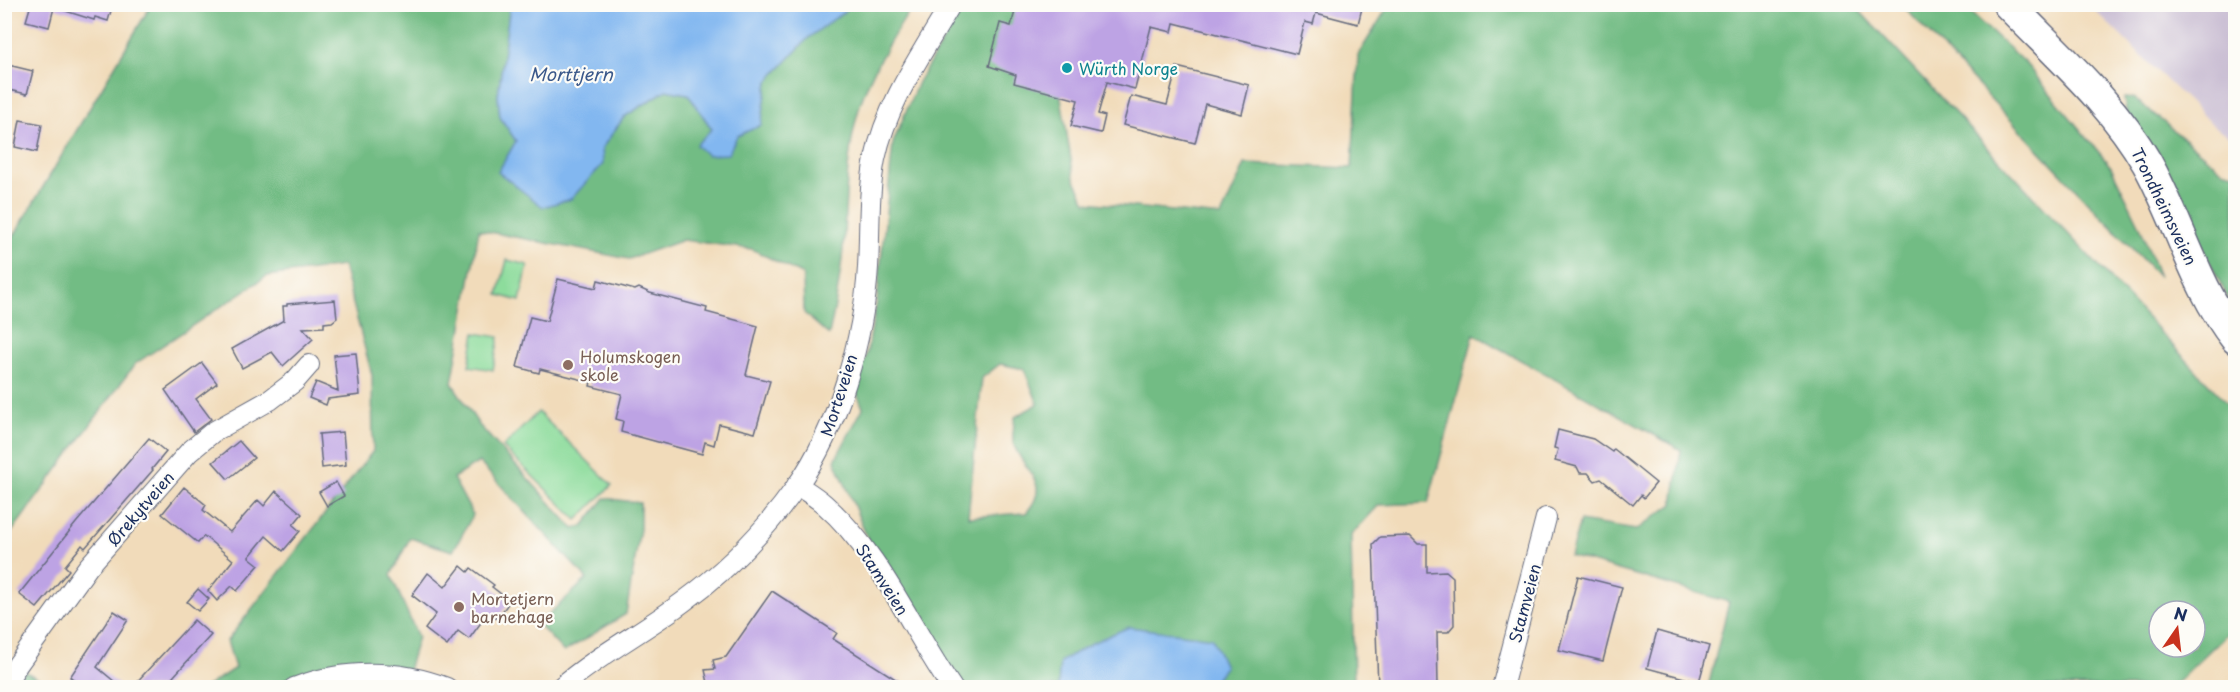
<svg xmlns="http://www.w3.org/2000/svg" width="2240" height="692" font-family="'Playpen Sans',sans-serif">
	<rect width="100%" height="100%" fill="#fdfcf7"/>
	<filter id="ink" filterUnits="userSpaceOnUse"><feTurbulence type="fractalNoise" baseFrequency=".0167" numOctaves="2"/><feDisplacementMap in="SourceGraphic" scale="12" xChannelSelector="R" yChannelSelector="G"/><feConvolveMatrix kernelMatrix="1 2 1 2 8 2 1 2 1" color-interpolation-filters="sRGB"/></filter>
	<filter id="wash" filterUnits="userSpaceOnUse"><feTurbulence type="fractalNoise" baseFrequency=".008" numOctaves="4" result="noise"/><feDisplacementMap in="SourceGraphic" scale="24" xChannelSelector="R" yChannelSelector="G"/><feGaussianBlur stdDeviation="1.35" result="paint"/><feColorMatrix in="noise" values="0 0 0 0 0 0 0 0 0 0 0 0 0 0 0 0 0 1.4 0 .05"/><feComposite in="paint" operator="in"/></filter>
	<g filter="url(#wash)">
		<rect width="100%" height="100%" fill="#f1dbba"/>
		<path fill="#cbbfd4" d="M2089,5h146v135l-20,-13z"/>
		<g fill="#8ddc9c" stroke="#54867d" stroke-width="1.5">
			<path d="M507,260l21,5 -8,36 -22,-6z"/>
			<path d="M475,333l24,4 -6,33 -24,-4z"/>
			<path d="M538,412l74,73 -35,35 -74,-73z"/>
		</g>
		<g fill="#72bc84" stroke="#467671" stroke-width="1.5" fill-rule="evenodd">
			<path d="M151,5h359l-12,91 2,21 16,24 86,7 22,-31 42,-27 22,4 24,35 -15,16 40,-9 24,-11 7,-44 40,-43 45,-33h60c-20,32 -41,63 -53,100 -13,43 -14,87 -16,131 -2,33 -8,67 -15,99l-25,-22 -1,-38 -51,-26 -69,-9 -54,19 -150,-29 -27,153 27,42 95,104 9,-3 22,-28 35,5v26l-14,85 -62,38 -26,-28 49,-45 -108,-117 -26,16 20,37 -20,36 -43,-13 -19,37 27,62 -15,50h-197l29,-19 -8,-27 146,-190 -1,-76 -29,-109 -76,10 -132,88 -130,177v-290z"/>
			<path d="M965,5h81l28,173 12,24 135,14 24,-52 107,4 6,-113 31,-50h465l381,407v214l-63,61h-464l21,-85 -159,-46 10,-35 56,9 37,-26 8,-54 -207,-116 -46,169 -49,2 -28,30 3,152h-223l3,-1 -73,-24 -3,25h-93l-36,-48 -45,-80 -17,-22 -32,-77 28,-52 -8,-20 11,-31 11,-55 16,-159 25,-61zM1000,364l24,5 14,35 -23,13c-1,8 -4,21 -1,28 10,27 39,38 12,68l-58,4 14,-139zM2159,611h36v36h-36z"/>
			<path d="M1902,5h60l64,59 85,103 28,57 20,53z"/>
			<path d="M2124,98h10l88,72 13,3v135l-7,-10 -36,-71 -66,-116z"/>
			<path d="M24,671l29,16 -37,1z"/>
		</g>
		<g fill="#82b7f0" stroke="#4e73a7" stroke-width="1.5">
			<path d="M510,5v-1l343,1 -45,33 -40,43 -7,44 -24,11 -9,18 -21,1 -11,-10 16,-16 -24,-35 -22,-4 -42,27 -22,31 1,16 -32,35 -28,8 -45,-35 18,-31 -16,-24 -2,-21z"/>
			<path d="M1129,627l83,11 13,29 -13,17 -154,3 2,-25 32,-19z"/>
		</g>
		<g id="blocks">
			<g fill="#bda3e4">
				<path d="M31,4h24l-6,23 -23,-6z"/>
				<path d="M56,4h57l-5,17 -13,-4 -1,3 -38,-12z"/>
				<path d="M1017,4h346l-5,20 -42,-11 -3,11 -8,-2 -8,32 -123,-31 -2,9 -21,-5 -16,62 -28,-7 -9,32 7,2 -4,17 -30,-7 7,-26 -64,-17 2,-8 -27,-9 11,-43 11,3z"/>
				<path d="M4,64l29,7 -6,23 -23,-5z"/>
				<path d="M1177,67l72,18 -7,29 -37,-10 -10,39 -72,-18 8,-29 36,9z"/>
				<path d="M20,120l22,4 -5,28 -22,-5z"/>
				<path d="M558,279l38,9 2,-8 37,10 4,-2 11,5 57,15 -1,4 52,14 -12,49 24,6 -15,52 -36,-9 -5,21 -9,-3 -3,12 -81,-22 2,-11 -7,-2 6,-25 -32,-8 1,-4 -51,-13 -1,4 -22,-6 13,-50 17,4z"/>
				<path d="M335,300l2,18 -5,4 -8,1v4l-21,1 10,11 -30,27 -11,-14 -30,16 -10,-19 52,-29 -1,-14h4v-2z"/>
				<path d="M356,353l4,42 -32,4 -2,6 -17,-7 7,-16 22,9 -4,-36z"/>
				<path d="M202,363l15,20 -21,16 15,20 -17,13 -29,-42z"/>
				<path d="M1558,430l35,9 19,13 2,-3 42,34 -12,15 -3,-3 -8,10 -32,-26 -6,2 -7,-8h-8l-3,-6 -22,-6 3,-12 -4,-1z"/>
				<path d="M343,432l3,33 -24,3 -3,-34z"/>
				<path d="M149,438l17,14 -14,17 1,1 -68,78 -3,-3 -17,21 4,4 -32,38 -18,-14 57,-71z"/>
				<path d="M239,441l15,17 -26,21 -15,-17z"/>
				<path d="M336,482l8,14 -17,10 -8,-14z"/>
				<path d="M184,487l22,18 -3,5 27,22 28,-32 6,6 12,-15 26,23 -9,11 7,6 -17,20 -17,-15 -17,21 10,8 -22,26 -5,-5 -15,15 -9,-10 25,-31 -29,-24 -6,7 -36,-29z"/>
				<path d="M1410,536l8,8h9v28l19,-1 7,6 1,48 -6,7h-11l1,55h-60l-5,-143 7,-7z"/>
				<path d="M461,566l7,6 3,-4 23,17 -2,2 18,14 -13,18 -9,-6 -19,26 -11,-8 -11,15 -22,-17 11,-15 -24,-19 16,-22 17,14z"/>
				<path d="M1578,576l44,11 -19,74 -44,-11z"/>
				<path d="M198,589l11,10 -11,12 -11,-9z"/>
				<path d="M772,591l65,42 -4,6 75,48h-199l-4,-17 10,-1 -2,-9 13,-3z"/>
				<path d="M114,611l14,9 -31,47 24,20h-35l-16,-10z"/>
				<path d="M194,620l17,15 -47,52h-32z"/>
				<path d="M1657,631l52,15 -10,36 -52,-14z"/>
			</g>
		</g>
	</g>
	<g filter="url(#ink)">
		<use href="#blocks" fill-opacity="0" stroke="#666b7e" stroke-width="1.5"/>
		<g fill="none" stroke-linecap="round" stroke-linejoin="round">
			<defs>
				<g id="minor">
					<path d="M797,485c9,6 19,12 27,19 56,49 86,123 128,184"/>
					<path d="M4,686l14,-22 70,-97 101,-115 24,-20 57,-32 25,-19 14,-16"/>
					<path d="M294,688c49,-19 104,-19 153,0"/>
					<path d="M560,688c38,-33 83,-56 123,-86 44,-32 83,-72 114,-116 41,-58 67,-148 71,-219 2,-36 0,-73 7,-108 12,-57 47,-105 76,-155"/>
					<path d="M1502,688l44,-170"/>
				</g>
				<path id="primary" d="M2008,4c48,50 104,98 139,159 32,57 48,124 89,176"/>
			</defs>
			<use href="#minor" stroke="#666b7e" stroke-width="22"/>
			<use href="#primary" stroke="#666b7e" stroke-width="33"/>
			<use href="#minor" stroke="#fff" stroke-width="20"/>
			<use href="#primary" stroke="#fff" stroke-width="30"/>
		</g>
	</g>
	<circle fill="#0f9aa8" stroke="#fdfcf7" stroke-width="2" cx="1067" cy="68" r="6"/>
	<g fill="#8d6e63" stroke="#fdfcf7" stroke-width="2">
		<circle cx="568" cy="365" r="6"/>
		<circle cx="459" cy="607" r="6"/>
	</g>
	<g text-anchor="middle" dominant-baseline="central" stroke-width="4.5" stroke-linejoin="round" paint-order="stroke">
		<g font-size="16" fill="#0d838f" stroke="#fdfcf7" text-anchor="start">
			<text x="1079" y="68">Würth Norge</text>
		</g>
		<g font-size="16" fill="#1b2f5e" stroke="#fdfcf7">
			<text transform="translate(2165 206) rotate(64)">Trondheimsveien</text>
			<text transform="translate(838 395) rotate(-72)">Morteveien</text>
			<text transform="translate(140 508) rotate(-49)">Ørekytveien</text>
			<text transform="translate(883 579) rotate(57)">Stamveien</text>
			<text transform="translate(1524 603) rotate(-75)">Stamveien</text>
		</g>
		<g font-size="16" fill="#785e54" stroke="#fdfcf7" text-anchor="start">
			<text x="580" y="356">Holumskogen<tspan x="580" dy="18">skole</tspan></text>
			<text x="471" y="598">Mortetjern<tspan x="471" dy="18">barnehage</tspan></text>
		</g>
		<g font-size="18" font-style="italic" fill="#3a588a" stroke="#fdfcf7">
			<text x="571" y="73">Morttjern</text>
		</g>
	</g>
	<rect width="2240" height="692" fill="none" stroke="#fdfcf7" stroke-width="24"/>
	<g transform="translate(2177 629) rotate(14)"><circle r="28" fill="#fdfcf7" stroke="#a3aaba" stroke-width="1.5"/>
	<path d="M0-4.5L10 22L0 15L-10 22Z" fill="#c8321e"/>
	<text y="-9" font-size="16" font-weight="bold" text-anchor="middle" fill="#1b2f5e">N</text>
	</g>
</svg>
